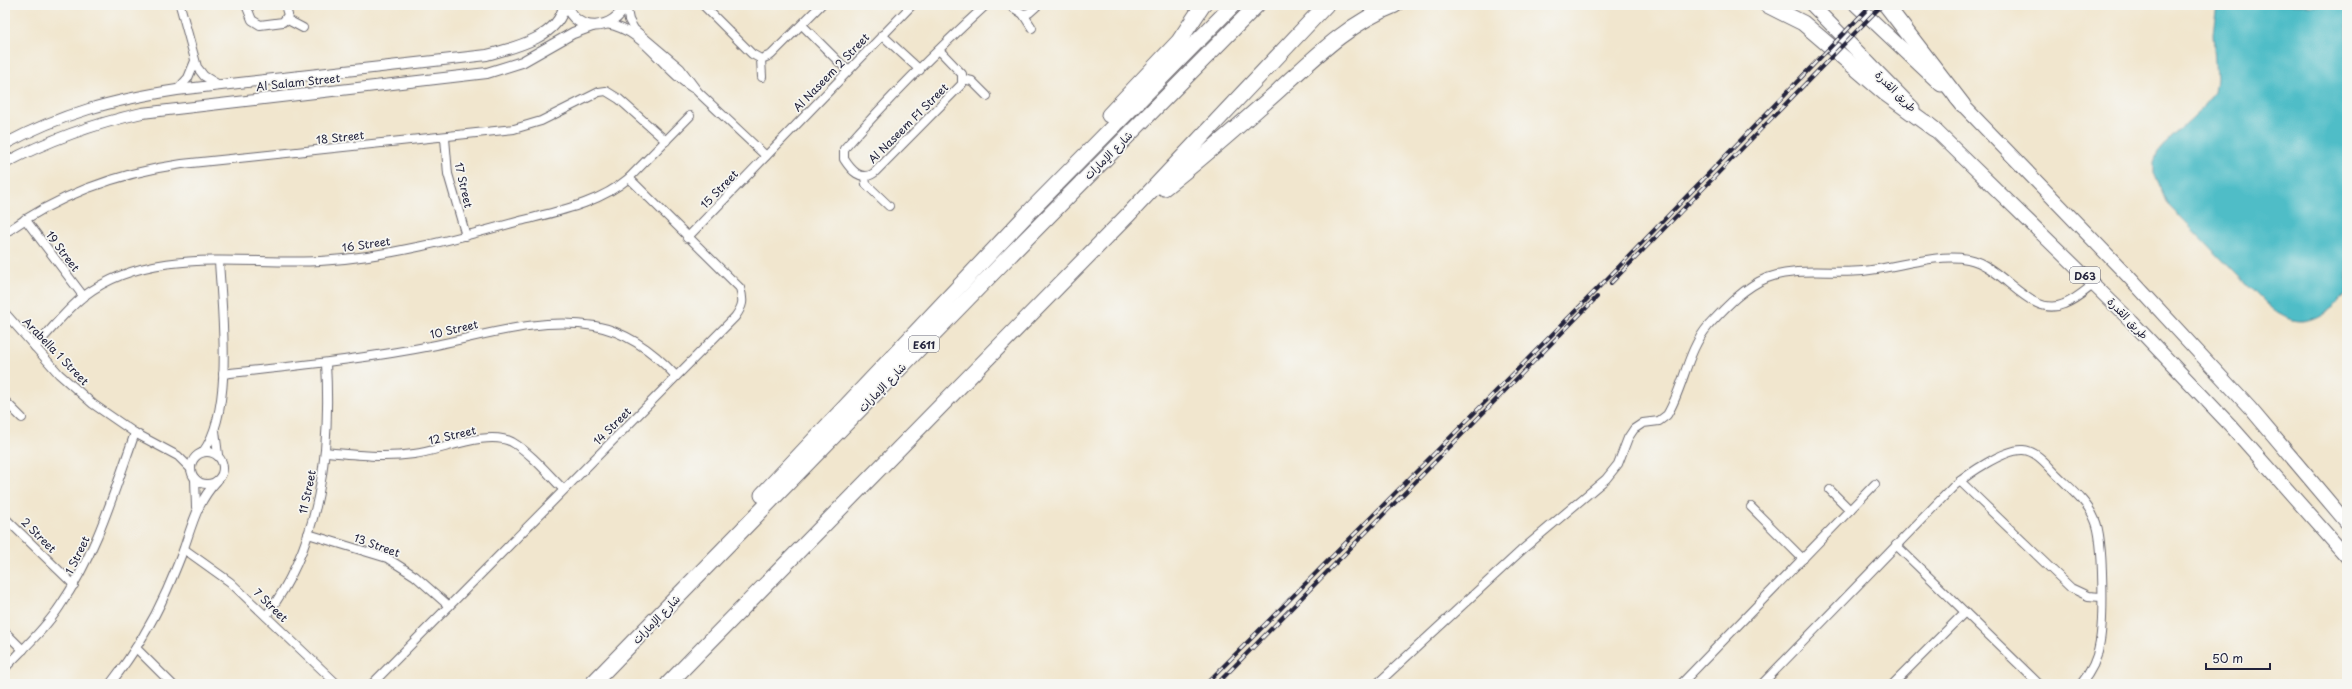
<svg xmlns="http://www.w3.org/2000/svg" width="2352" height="689" font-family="'Playpen Sans','Playpen Sans Arabic',sans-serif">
	<rect width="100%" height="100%" fill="#f6f6f2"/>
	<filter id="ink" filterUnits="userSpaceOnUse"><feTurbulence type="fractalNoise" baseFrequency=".025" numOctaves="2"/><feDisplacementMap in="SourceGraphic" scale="8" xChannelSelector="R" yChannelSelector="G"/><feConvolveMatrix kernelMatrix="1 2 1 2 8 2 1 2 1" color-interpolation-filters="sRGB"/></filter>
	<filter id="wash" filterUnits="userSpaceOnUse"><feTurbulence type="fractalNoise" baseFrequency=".012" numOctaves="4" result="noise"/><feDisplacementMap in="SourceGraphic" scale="16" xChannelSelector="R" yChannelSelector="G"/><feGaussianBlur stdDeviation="0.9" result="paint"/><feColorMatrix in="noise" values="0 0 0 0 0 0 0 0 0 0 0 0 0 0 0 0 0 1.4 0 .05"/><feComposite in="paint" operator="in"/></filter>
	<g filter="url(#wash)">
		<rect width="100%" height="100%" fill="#f1e6ce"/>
		<path fill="#4fbdc7" stroke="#387081" d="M2217,5h130v288c-15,16 -40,38 -64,23 -7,-3 -12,-8 -18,-13l-98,-99 -13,-31v-11l4,-10 10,-12 35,-32 11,-17 2,-13 -3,-45z"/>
	</g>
	<g filter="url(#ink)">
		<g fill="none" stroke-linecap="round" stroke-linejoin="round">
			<defs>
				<g id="minor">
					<path d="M180,5l17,62 7,9 15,9"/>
					<path d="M246,5l6,15 8,5 23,-3 5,-7 -3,-10"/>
					<path d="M626,5l3,15 5,9 46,39 18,24 68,64"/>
					<path d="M703,5l49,49 9,5 10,-4 50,-50"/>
					<path d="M1009,5l14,9 6,-1 9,-8"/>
					<path d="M1023,14l9,14"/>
					<path d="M286,19l17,9"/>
					<path d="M606,24c40,6 56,47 90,66"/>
					<path d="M802,25l45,45"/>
					<path d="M882,35l38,35"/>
					<path d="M940,51l22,23v10l-88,89c-13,9 -23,-3 -30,-14v-10c44,-50 93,-99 142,-144"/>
					<path d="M761,59l1,18"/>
					<path d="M963,79l9,2 15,15"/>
					<path d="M177,90l11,-12 7,-17"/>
					<path d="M445,138l3,36 18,62"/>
					<path d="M865,177l1,7 23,22"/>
					<path d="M25,219l59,78"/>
					<path d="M5,233c53,-38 113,-60 177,-69l332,-35 27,-8 58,-29 7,-1 13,8 47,42"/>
					<path d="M687,238l225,-233"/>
					<path d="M5,313l54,61 34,30 42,29 43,23 13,13"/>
					<path d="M35,347c16,-17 31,-37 49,-51 67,-51 158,-31 236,-35 68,-4 135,-22 200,-40 39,-10 78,-17 109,-43l61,-62"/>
					<path d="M223,374c71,-8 143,-15 213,-29 53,-11 104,-28 159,-19 32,6 59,26 81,50"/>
					<path d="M5,401l17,17"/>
					<path d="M215,431l3,24"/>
					<circle cx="207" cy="468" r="16"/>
					<path d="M203,452c31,-42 19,-139 16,-191"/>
					<path d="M326,452c30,3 59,6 88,2 27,-3 73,-25 98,-12 19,11 36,32 51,47"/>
					<path d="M195,479l1,28"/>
					<path d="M1960,481l111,107 17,8 13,1"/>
					<path d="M1830,490l20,20"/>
					<path d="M1751,507l52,52"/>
					<path d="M5,518l69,67"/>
					<path d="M308,534l79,24 28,18 34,30"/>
					<path d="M1896,545l143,139"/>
					<path d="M184,549l46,33 107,102"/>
					<path d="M266,616c55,-73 65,-165 60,-253"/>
					<path d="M5,632l18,18"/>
					<path d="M136,648l36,36"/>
					<path d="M5,668c19,-20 40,-39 55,-62 36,-52 54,-114 75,-173"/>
					<path d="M110,684c23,-29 42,-60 57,-94 6,-14 12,-28 17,-42 9,-26 14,-47 33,-67"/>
					<path d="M372,684l363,-367c8,-11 9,-16 5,-29l-111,-110"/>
					<path d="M1377,684l146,-135 83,-70 12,-15 10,-26 6,-9 9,-6 16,-2 8,-6c17,-28 20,-65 42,-90 16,-17 35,-38 58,-47 29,-11 66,-4 96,-7 34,-3 71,-18 105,-12 36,7 62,60 96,45 11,-4 21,-13 30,-20"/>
					<path d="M1681,684l194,-200"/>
					<path d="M1762,684l192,-198c14,-12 50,-37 69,-36 14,1 24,15 33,24 14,14 32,28 39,46 9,19 9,105 4,126 -2,15 -9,27 -18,38"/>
					<path d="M1893,684l72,-72"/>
				</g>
				<g id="tertiary">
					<path d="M567,5c8,29 48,26 58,0"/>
					<path d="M5,144c58,-31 107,-44 172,-54l310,-35c26,-7 73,-18 77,-50"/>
					<path d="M5,163c44,-23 88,-39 137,-50l345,-40 35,-11 51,-29 19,-7"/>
				</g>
				<g id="primary">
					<path d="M1812,5l101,103"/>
					<path d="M1856,5l85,80"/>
					<path d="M1956,98l171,177 123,133 97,115"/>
					<path d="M1927,122l205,200 99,104 116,131"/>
				</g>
				<g id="motorway">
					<path d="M1767,5l36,18 83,71 48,35"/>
					<path d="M1886,5l77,100"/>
					<path d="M1109,115l70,-74 24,-36"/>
					<path d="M1164,188c40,-31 77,-64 114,-97 36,-33 70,-68 117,-86"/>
					<path d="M762,495l273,-289 198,-201"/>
					<path d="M592,684l429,-440 236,-239"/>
					<path d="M668,684l460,-469 198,-210"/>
				</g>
			</defs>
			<use href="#minor" stroke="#6a676e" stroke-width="10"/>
			<use href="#tertiary" stroke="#6a676e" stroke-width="12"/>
			<use href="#primary" stroke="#6a676e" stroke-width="15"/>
			<use href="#motorway" stroke="#6a676e" stroke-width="17"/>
			<use href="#minor" stroke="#fff" stroke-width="8"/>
			<use href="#tertiary" stroke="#fff" stroke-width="10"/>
			<use href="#primary" stroke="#fff" stroke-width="13"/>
			<use href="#motorway" stroke="#fff" stroke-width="15"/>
			<defs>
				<g id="rail">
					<path d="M1611,283l271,-278"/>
					<path d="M1206,684l400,-404 265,-275"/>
					<path d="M1217,684l380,-387"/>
				</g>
			</defs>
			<use href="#rail" stroke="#22223b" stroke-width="4"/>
			<use href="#rail" stroke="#f6f6f2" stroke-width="2.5" stroke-dasharray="8" stroke-linecap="butt"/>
		</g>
	</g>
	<g text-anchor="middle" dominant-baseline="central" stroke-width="3.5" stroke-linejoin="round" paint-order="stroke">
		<g fill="#f6f6f2" stroke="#626272" stroke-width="1">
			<rect x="2070" y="267" width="30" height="16" rx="3"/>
			<rect x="909" y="336" width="30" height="16" rx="3"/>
		</g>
		<g font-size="10" font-weight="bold" fill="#22223b">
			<text x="2085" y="275">D63</text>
			<text x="924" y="344">E611</text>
		</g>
		<g font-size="11" fill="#22223b" stroke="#f6f6f2">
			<text transform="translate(831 72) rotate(-46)">Al Naseem 2 Street</text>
			<text transform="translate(298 82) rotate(-6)">Al Salam Street</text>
			<text transform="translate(1896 91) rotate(45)">طريق القدرة</text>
			<text transform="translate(908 123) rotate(-45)">Al Naseem F1 Street</text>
			<text transform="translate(340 137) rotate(-6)">18 Street</text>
			<text transform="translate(1108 155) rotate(-45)">شارع الإمارات</text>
			<text transform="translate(464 185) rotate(77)">17 Street</text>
			<text transform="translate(719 189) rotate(-46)">15 Street</text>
			<text transform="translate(366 244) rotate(-8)">16 Street</text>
			<text transform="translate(63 251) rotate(53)">19 Street</text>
			<text transform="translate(2128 318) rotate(46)">طريق القدرة</text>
			<text transform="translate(454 329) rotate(-13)">10 Street</text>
			<text transform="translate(56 351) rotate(46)">Arabella 1 Street</text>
			<text transform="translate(882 387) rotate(-46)">شارع الإمارات</text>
			<text transform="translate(612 426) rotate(-45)">14 Street</text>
			<text transform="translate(452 435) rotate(-13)">12 Street</text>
			<text transform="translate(307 492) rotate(-78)">11 Street</text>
			<text transform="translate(39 535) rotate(45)">2 Street</text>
			<text transform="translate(377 545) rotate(20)">13 Street</text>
			<text transform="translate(77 555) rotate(-64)">1 Street</text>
			<text transform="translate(271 605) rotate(44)">7 Street</text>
			<text transform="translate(656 619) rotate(-46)">شارع الإمارات</text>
		</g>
	</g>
	<rect width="2352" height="689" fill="none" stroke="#f6f6f2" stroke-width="20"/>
	<path d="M2206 663v6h64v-6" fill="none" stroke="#22223b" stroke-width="2"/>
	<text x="2212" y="663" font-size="12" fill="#22223b" stroke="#f6f6f2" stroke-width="3" paint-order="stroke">50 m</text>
</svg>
